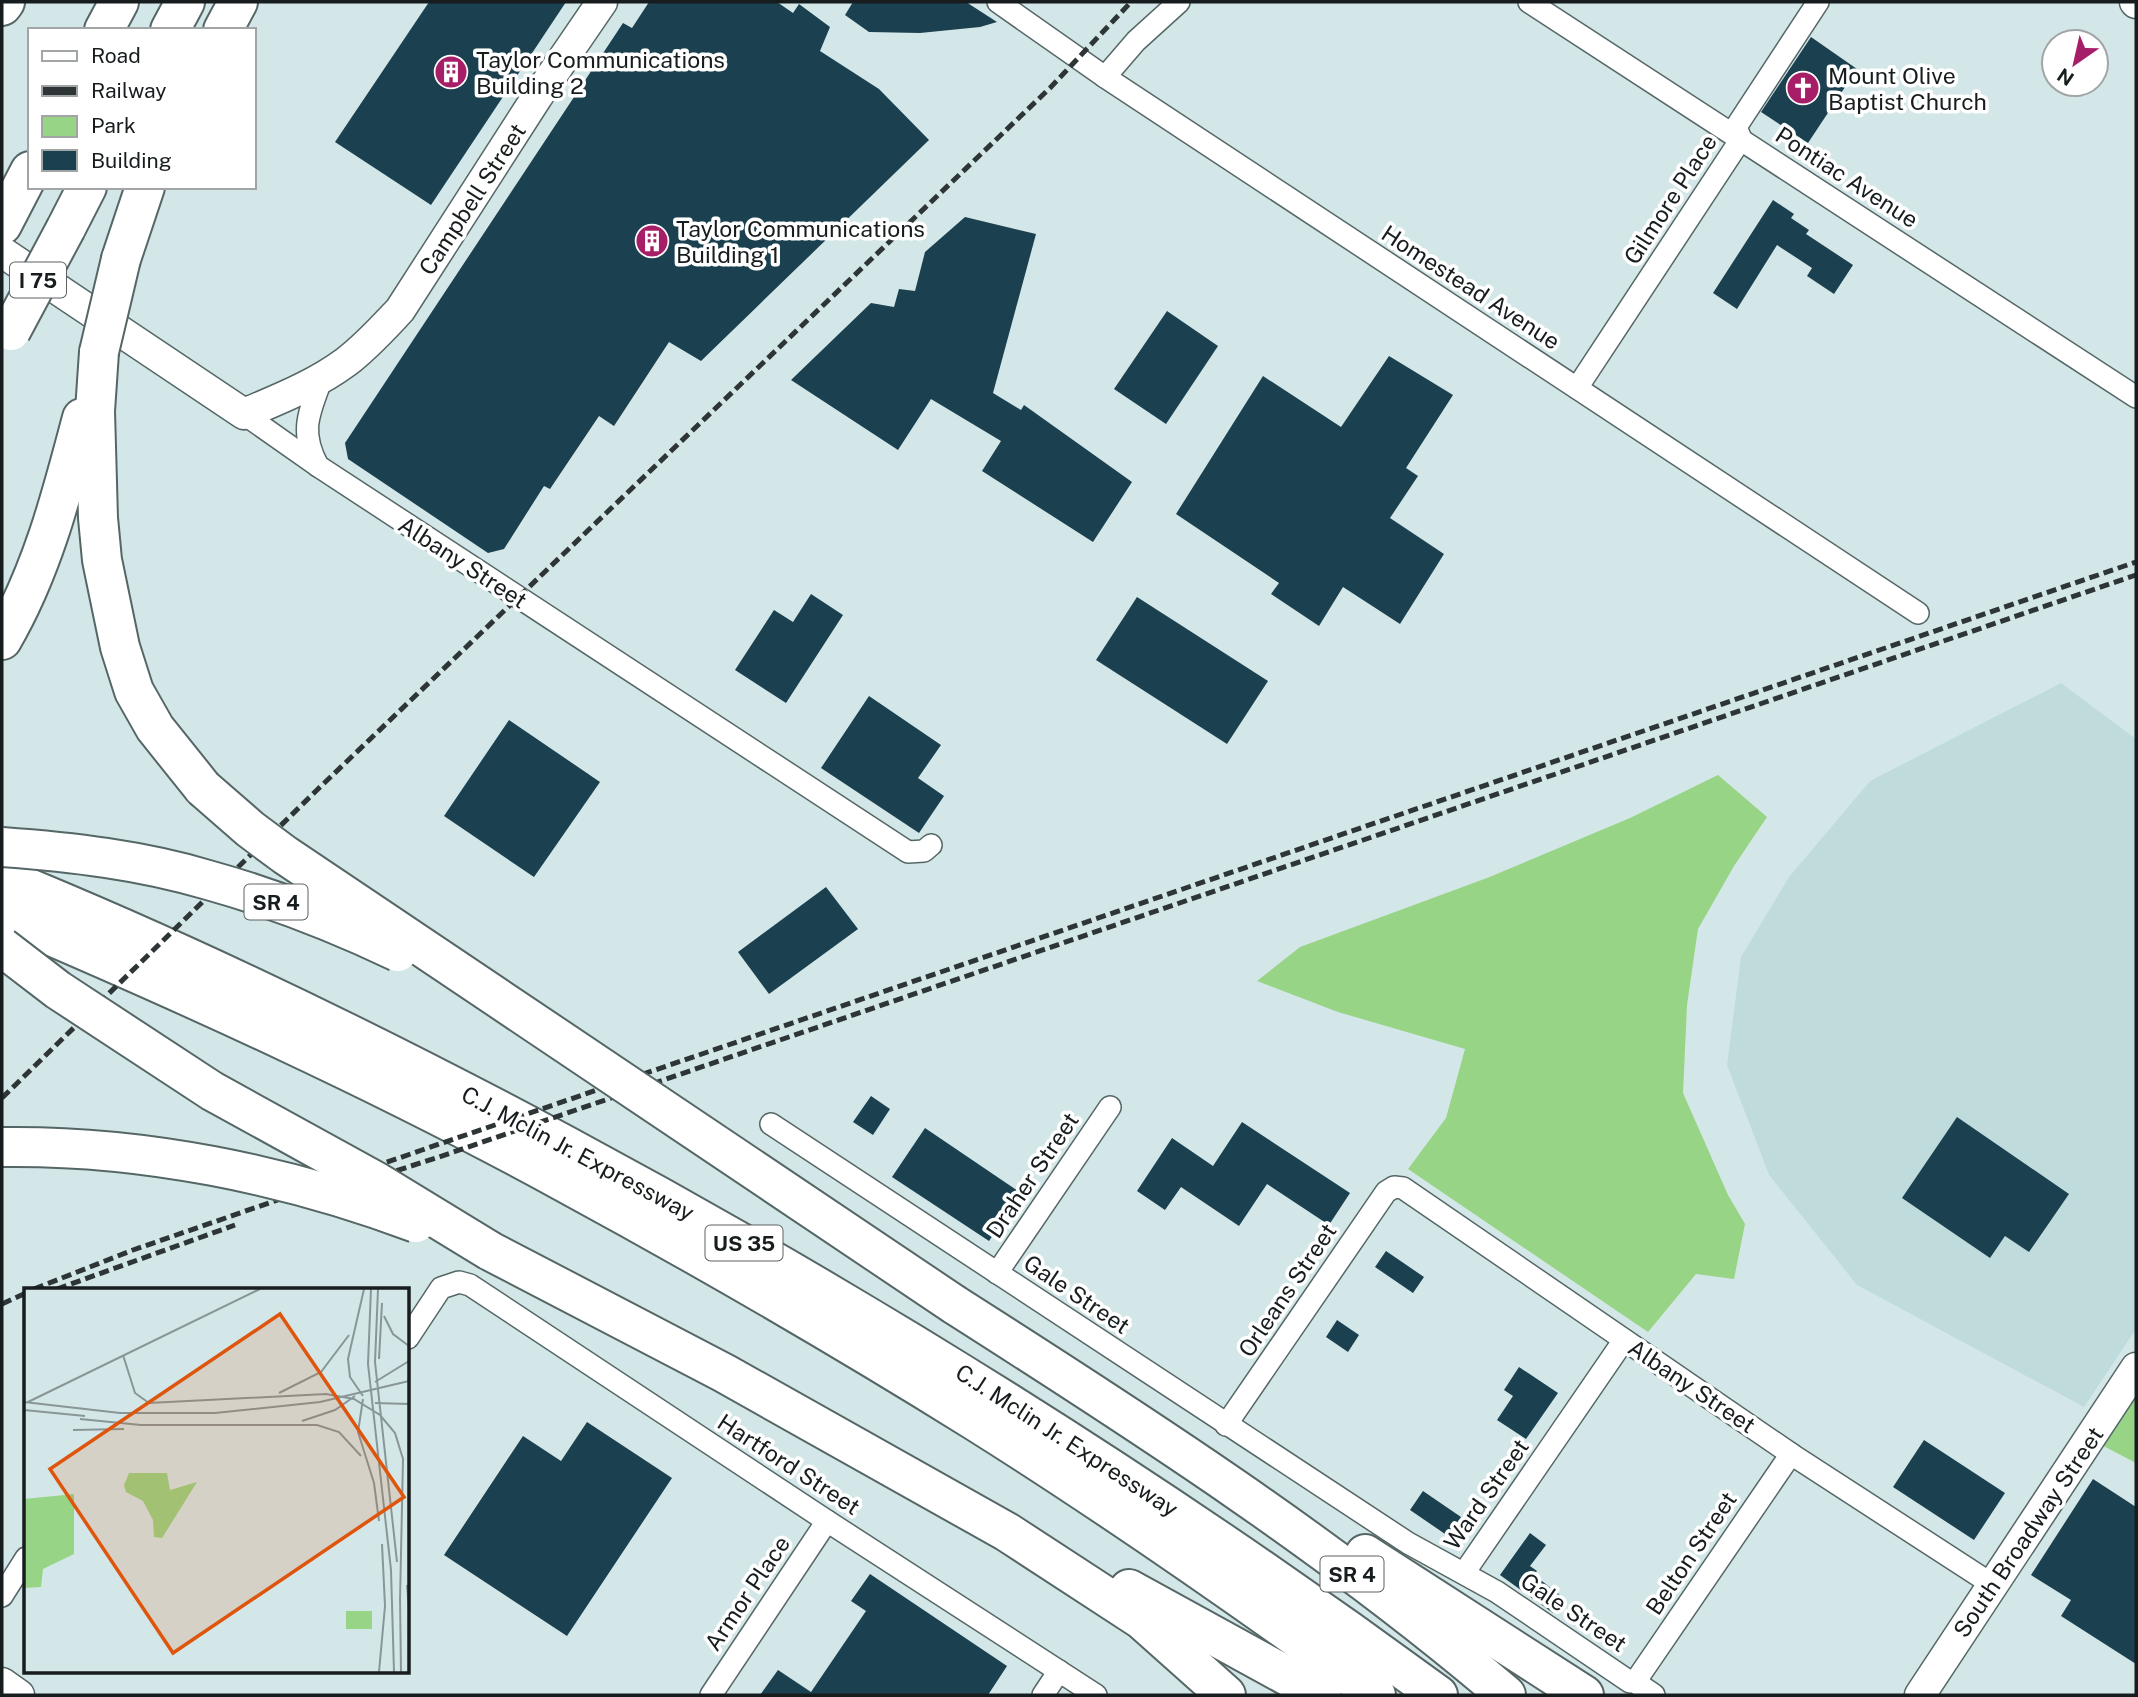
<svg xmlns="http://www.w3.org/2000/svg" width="2138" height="1697" font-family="'Public Sans',sans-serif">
	<rect width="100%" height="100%" fill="#d4e7e8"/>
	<path fill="#c0dbdc" d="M2061,683l75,56v590l-52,78 -227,-122 -88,-110 -42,-110 14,-108 48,-80 81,-96z"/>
	<g fill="#98d485">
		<path d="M1718,775l49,42 -33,49 -36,63 -11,76 -4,88 45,102 17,29 -11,55 -38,-5 -48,58 -240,-163 38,-51 19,-69 -127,-37 -81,-31 43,-34 187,-69 143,-60z"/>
		<path d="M2136,1368v95l-46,-24z"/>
	</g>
	<g fill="#1b4050">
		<path d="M429,2h137l-135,203 -96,-63z"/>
		<path d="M649,2h128l16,11 6,-9 31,23 -10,24 59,38 50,51 -228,221 -32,-19 -55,84 -15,-10 -49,73 -6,-3 -40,63 -16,4 -140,-94 -3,-16 278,-420 9,5z"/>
		<path d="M853,2h113l31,20 -17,5 -60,6 -51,-1 -24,-17z"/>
		<path d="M1811,37l46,32 -49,74 -47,-31z"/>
		<path d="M1773,200l21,14 -3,4 18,12 -3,4 47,31 -19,29 -27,-18 5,-8 -35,-23 -40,64 -24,-16z"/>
		<path d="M965,217l71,17 -43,159 28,17 3,-5 108,77 -39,60 -111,-71 19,-30 -70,-42 -33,51 -107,-70 80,-77 23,4 5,-18 16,2 10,-39z"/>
		<path d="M1167,311l51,35 -52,78 -52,-35z"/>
		<path d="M1389,356l64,39 -47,73 12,8 -28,42 54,36 -44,70 -57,-37 -24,39 -48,-32 8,-11 -103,-69 87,-138 78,51z"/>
		<path d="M811,594l32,21 -57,88 -51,-33 39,-60 19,12z"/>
		<path d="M1137,597l131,84 -41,63 -131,-84z"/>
		<path d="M869,696l72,49 -23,33 26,18 -25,37 -98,-65z"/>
		<path d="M509,720l91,62 -66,95 -90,-61z"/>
		<path d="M826,887l32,42 -89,65 -31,-42z"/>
		<path d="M871,1096l19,13 -17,26 -20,-13z"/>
		<path d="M1957,1117l112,77 -40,58 -24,-16 -15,22 -88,-60z"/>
		<path d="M1242,1122l108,71 -21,32 -62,-41 -28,42 -58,-39 -16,23 -28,-19 35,-53 41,28z"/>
		<path d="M925,1128l96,65 -32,48 -97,-64z"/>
		<path d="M1386,1251l38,26 -11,16 -38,-26z"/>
		<path d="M1337,1320l22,15 -11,17 -22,-15z"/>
		<path d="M1519,1367l39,26 -32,46 -29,-19 16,-24 -9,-6z"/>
		<path d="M587,1422l85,56 -105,158 -123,-81 79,-119 38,25z"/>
		<path d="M1924,1440l81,53 -31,47 -81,-53z"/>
		<path d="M2093,1479l43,28v157l-75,-48 10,-16 -40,-25z"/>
		<path d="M1423,1491l38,26 -13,19 -38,-26z"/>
		<path d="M1530,1533l16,12 -16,21 7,5 -3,4 30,23 -11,15 -53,-38z"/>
		<path d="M870,1574l137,92 -19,29h-228l18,-25 33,22 55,-81 -15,-10z"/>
	</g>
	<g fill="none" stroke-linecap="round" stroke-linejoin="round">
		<defs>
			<g id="street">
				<path d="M998,2l107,75 813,536"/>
				<path d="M1529,2l607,395"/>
				<path d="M1105,77l31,-36 43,-39"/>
				<path d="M1577,388l164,-249 -5,-12 82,-125"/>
				<path d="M244,414l74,52 590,386 16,-1 7,-6"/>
				<path d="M318,466c-19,-35 -9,-53 4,-88"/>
				<path d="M771,1124l637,419 89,49 133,90h5l19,13"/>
				<path d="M997,1273l113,-166"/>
				<path d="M408,1338l33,-50 18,-6 11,3 357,236 269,174"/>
				<path d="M1226,1425l160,-233 8,-5 9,1 388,266 202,131"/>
				<path d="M1464,1573l160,-233"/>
				<path d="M2,1596l24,-38"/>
				<path d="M1635,1682l156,-228"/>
				<path d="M711,1695l116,-174"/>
				<path d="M1043,1695l16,-24"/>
			</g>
			<g id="secondary">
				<path d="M2135,2l1,1"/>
				<path d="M2,252l242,162c35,-15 71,-29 102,-52 20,-15 37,-34 54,-52l137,-213 65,-95"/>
				<path d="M2,1683l17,12"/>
				<path d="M1920,1695l216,-327"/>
			</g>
			<g id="highway">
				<path d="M2,6l3,-4"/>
				<path d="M104,30l15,-28"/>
				<path d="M170,30l15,-28"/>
				<path d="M223,30l15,-28"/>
				<path d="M2,225l28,-54"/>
				<path d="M66,228l21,-41"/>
				<path d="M121,259l24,-72"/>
				<path d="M99,352l-4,59 3,107 4,42 18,87 14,44 21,37 48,60"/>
				<path d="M2,640c40,-68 60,-146 80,-222"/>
				<path d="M2,877c192,78 380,170 563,268 304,163 595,346 873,550"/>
				<path d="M2,915c190,81 379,167 560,266 140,76 278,156 413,240 137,86 270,179 401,274"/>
				<path d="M490,1251l234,122 283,159 135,88 84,75"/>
				<path d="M955,1305c190,121 380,244 551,390"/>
				<path d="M1365,1554l219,141"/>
				<path d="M1129,1589l193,106"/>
			</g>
		</defs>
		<use href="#street" stroke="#566" stroke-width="24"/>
		<use href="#secondary" stroke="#566" stroke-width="33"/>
		<use href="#highway" stroke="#566" stroke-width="42"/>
		<use href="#street" stroke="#fff" stroke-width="21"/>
		<use href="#secondary" stroke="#fff" stroke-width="30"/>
		<use href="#highway" stroke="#fff" stroke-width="38"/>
		<g stroke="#2e3536" stroke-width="5" stroke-dasharray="10 5" stroke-linecap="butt">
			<path d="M2,1098l315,-308 733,-702 81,-86"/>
			<path d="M311,1198l125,-40 1700,-583"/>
			<path d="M34,1289l99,-39 289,-100 1714,-588"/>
			<path d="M57,1289l178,-64"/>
			<path d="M2,1304l24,-11"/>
		</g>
		<defs>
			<g id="highway-bridge">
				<path d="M11,331l55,-103"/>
				<path d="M99,352l22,-93"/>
				<path d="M203,788l47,41 35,26 670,450"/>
				<path d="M2,847c69,5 139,13 206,33 65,18 129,43 190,72"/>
				<path d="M2,947l56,43 154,101 165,91 113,69"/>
				<path d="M2,1147c140,-2 283,27 414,76"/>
			</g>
		</defs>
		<use href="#highway-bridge" stroke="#566" stroke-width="42" stroke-linecap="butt"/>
		<use href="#highway-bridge" stroke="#fff" stroke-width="38"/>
	</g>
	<defs>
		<symbol id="building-disc" viewBox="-11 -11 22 22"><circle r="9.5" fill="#a61e67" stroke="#fff"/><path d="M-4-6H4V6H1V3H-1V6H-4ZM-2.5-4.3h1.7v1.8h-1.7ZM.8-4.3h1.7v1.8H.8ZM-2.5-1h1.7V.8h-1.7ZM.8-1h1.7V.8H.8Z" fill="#fff"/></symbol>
		<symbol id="church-disc" viewBox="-11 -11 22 22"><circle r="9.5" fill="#a61e67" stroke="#fff"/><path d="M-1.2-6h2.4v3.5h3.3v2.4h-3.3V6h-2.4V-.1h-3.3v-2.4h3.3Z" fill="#fff"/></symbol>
	</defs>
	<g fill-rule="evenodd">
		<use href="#building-disc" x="432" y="53" width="38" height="38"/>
		<use href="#church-disc" x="1784" y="69" width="38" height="38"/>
		<use href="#building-disc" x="633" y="222" width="38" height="38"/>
	</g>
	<g text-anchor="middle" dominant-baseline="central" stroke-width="7" stroke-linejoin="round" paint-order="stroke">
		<g fill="#fff" stroke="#5d6162" stroke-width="2">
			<rect x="10" y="262.5" width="56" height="35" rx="5"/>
			<rect x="244.5" y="884.5" width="63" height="35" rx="5"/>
			<rect x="705.5" y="1225.5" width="77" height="35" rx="5"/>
			<rect x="1320.5" y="1556.5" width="63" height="35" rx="5"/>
		</g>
		<g font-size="21" font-weight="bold" fill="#171d1e">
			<text x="38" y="280">I 75</text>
			<text x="276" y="902">SR 4</text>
			<text x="744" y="1243">US 35</text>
			<text x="1352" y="1574">SR 4</text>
		</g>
		<g font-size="23" fill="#171d1e" stroke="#fff" text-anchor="start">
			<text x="476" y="59">Taylor Communications<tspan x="476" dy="26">Building 2</tspan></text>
			<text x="1828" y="75">Mount Olive<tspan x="1828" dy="26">Baptist Church</tspan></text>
			<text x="676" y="228">Taylor Communications<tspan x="676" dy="26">Building 1</tspan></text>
		</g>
		<g font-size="23" fill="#171d1e" stroke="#fff">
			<text transform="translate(1847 177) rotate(33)">Pontiac Avenue</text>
			<text transform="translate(472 199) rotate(-57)">Campbell Street</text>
			<text transform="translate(1670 199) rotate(-57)">Gilmore Place</text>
			<text transform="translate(1471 287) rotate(33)">Homestead Avenue</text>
			<text transform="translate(463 562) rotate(33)">Albany Street</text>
			<text transform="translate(578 1153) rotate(28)">C.J. Mclin Jr. Expressway</text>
			<text transform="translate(1032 1175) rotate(-56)">Draher Street</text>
			<text transform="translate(1287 1290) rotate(-56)">Orleans Street</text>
			<text transform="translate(1077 1294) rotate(34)">Gale Street</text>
			<text transform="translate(1692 1386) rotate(34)">Albany Street</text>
			<text transform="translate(1067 1440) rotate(33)">C.J. Mclin Jr. Expressway</text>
			<text transform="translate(789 1464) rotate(33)">Hartford Street</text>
			<text transform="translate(1486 1494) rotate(-55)">Ward Street</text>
			<text transform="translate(2028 1532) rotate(-56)">South Broadway Street</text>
			<text transform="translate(1691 1553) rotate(-56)">Belton Street</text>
			<text transform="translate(747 1593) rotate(-56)">Armor Place</text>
			<text transform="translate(1574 1612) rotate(34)">Gale Street</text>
		</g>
	</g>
	<g transform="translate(24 1288)">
		<rect width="385" height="385" fill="#d4e7e8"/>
		<path d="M105,185h38l3,17 27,-8 -35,56 -8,-1 -1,-17 -10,-19 -17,-9 -2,-7zM50,206v60l-31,15 -2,18 -17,1v-89zM322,323h26v18h-26z" fill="#98d485"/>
		<path fill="none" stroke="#889697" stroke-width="2" d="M347,1l-3,75 23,206 3,102M354,1l-3,73 22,200M360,28l9,18 16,12M99,67l12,38 14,10 177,-9 28,5 26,16 15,18 8,26 -3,142M355,71l3,-56M351,94l34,-21M255,105l42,-21 28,-37M339,108l-13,-19 -2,-18 16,-70M339,111l-5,33 16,51 5,38M0,114l96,11h95l105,-11 89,-21M4,114l232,-113M351,115l34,1M0,122l61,6M56,131l61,6h176l22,7 22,24M278,133l33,-11 20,-14M49,142l51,-1M383,297l2,23M376,309l1,75M355,384l6,-66 -3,-62"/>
		<path fill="#de560d" fill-opacity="0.15" stroke="#de560d" stroke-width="3.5" d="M256,26l124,183 -231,156 -123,-184z"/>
		<rect width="385" height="385" fill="none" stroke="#171d1e" stroke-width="3.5"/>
	</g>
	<rect width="2138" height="1697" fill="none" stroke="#171d1e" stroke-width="7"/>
	<rect x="28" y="28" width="228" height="161" fill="#ffffff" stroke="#a2a5a5" stroke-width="2"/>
	<rect x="42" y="51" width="35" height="10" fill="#ffffff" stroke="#a2a5a5" stroke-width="2"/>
	<text x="91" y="63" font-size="21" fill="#171d1e">Road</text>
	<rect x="42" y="86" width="35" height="10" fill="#2e3536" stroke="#a2a5a5" stroke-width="2"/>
	<text x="91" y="98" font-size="21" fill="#171d1e">Railway</text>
	<rect x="42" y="116" width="35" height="21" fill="#98d485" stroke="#a2a5a5" stroke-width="2"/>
	<text x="91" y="133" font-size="21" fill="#171d1e">Park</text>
	<rect x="42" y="150" width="35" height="21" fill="#1b4050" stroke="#a2a5a5" stroke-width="2"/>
	<text x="91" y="168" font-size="21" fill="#171d1e">Building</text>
	<g transform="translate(2075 63) rotate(214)"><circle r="33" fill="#ffffff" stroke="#a2a5a5" stroke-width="2"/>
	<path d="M0-5L12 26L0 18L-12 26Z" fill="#a61e67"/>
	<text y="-10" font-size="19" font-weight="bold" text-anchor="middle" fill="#171d1e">N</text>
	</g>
</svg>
